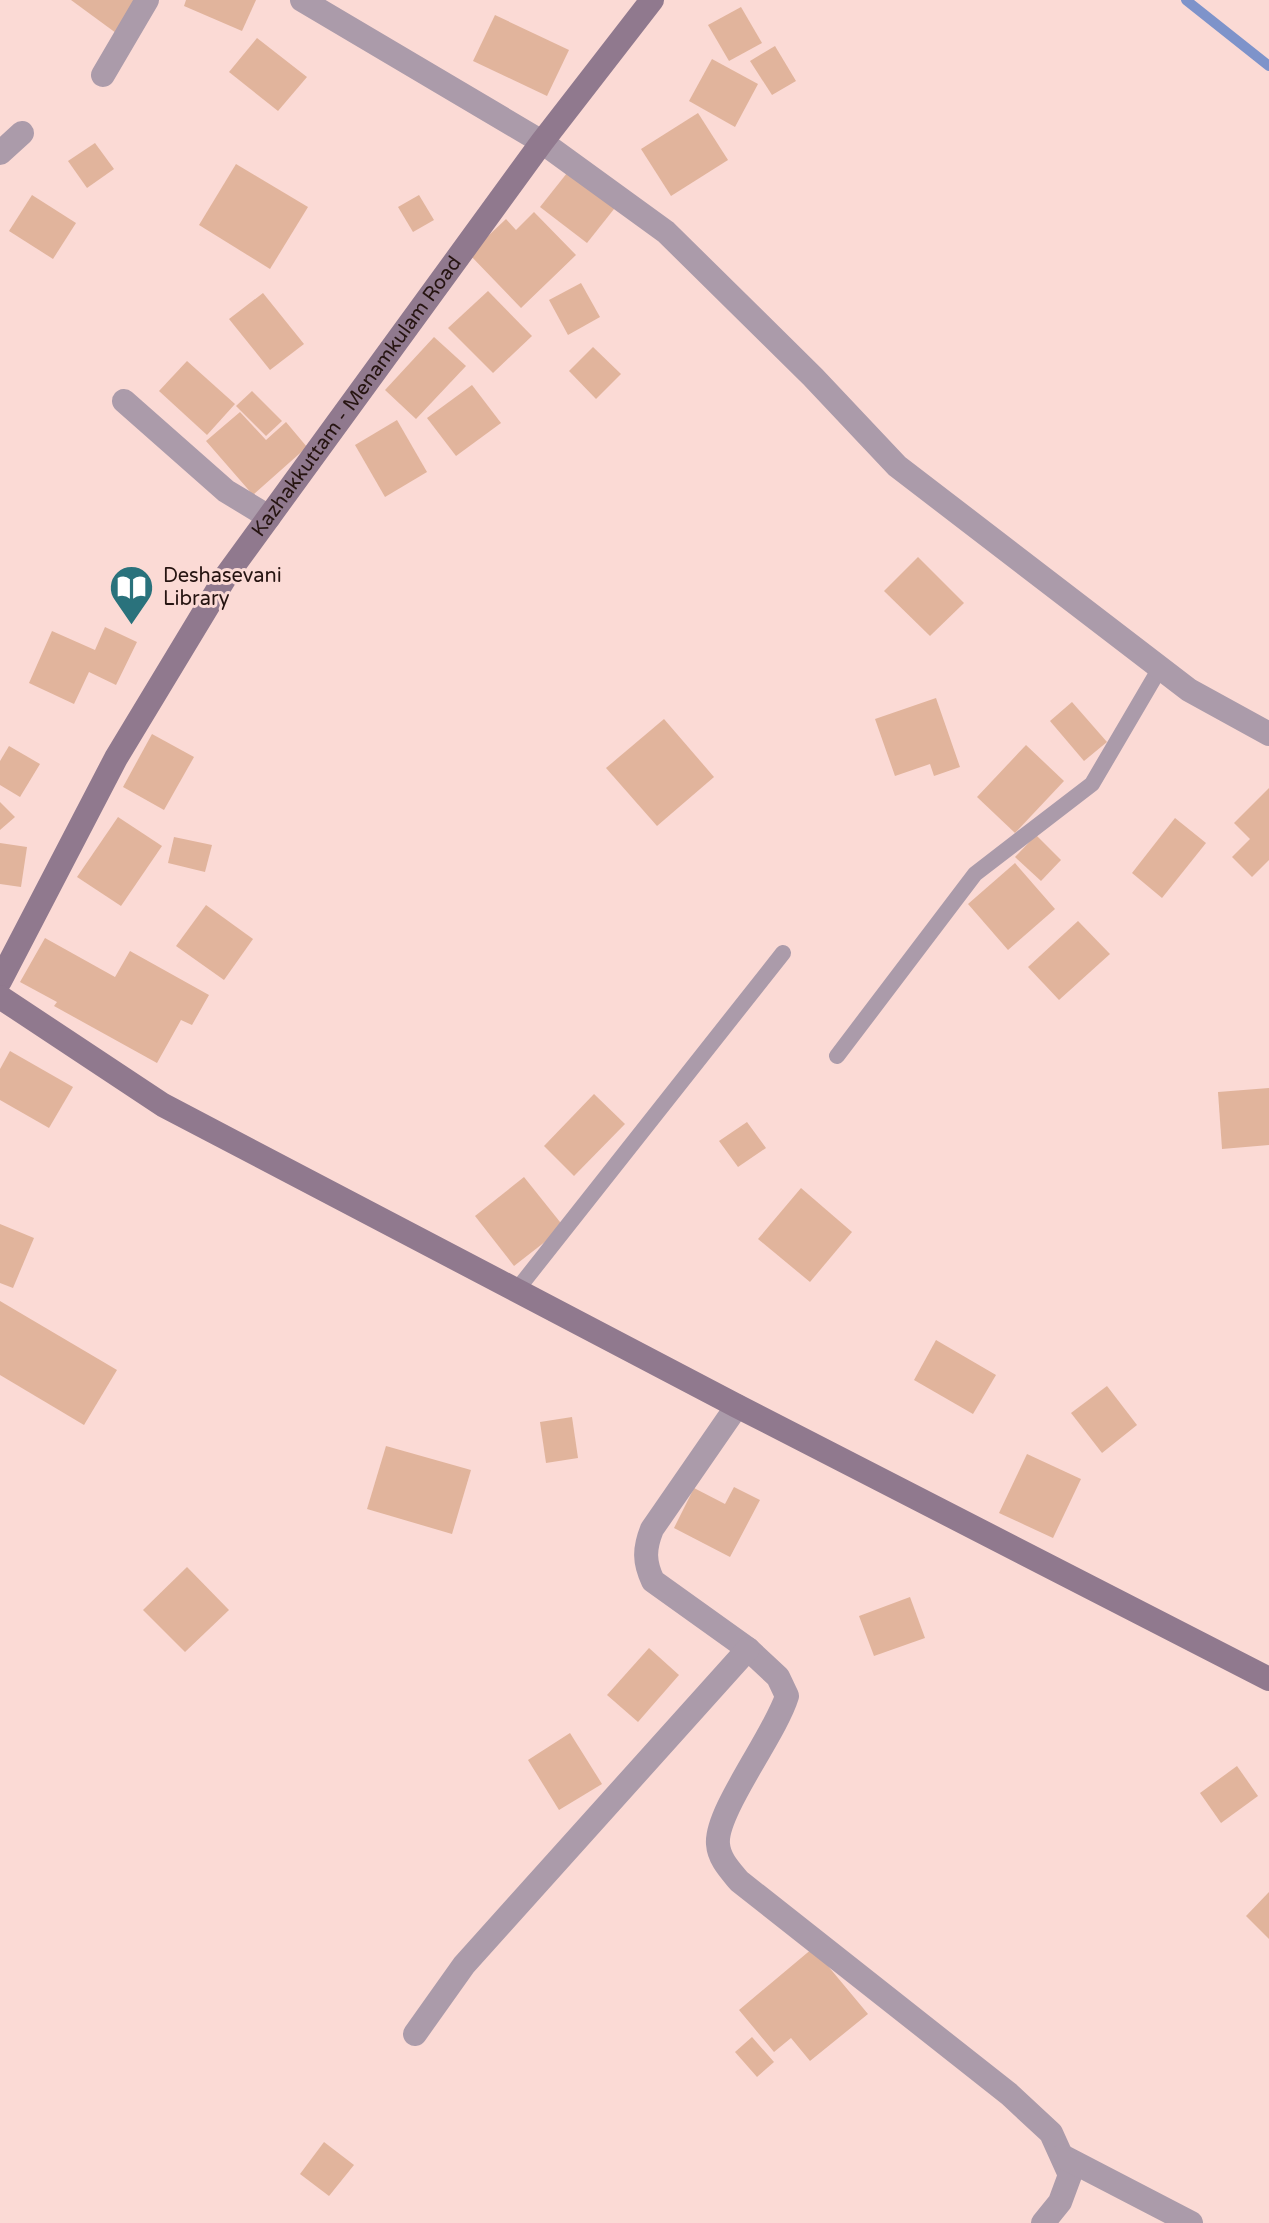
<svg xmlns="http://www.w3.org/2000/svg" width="1269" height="2223" font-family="'Varela Round',sans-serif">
	<rect width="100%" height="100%" fill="#fbdad5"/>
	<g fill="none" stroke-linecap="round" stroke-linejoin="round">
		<path stroke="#7e93ca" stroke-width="10" d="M1186,0l83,66"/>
	</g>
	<g fill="#e1b49c">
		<path d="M71,0h69l-24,33z"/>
		<path d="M186,0h70l-14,31 -58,-25z"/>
		<path d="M741,7l21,36 -33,18 -21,-36z"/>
		<path d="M495,15l74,35 -22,46 -74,-35z"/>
		<path d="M257,38l50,39 -29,34 -49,-39z"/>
		<path d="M775,46l21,35 -24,14 -22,-34z"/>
		<path d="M712,59l46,25 -23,43 -46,-26z"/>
		<path d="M698,113l30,47 -57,36 -30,-47z"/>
		<path d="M95,143l19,26 -27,19 -19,-27z"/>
		<path d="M236,164l72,43 -38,62 -71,-44z"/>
		<path d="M571,168l47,36 -31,39 -47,-36z"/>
		<path d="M32,195l44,28 -23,36 -44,-28z"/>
		<path d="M419,195l15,25 -21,12 -15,-25z"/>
		<path d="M534,212l42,43 -55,53 -52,-54 37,-35 10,11z"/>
		<path d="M581,283l19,34 -32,18 -19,-35z"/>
		<path d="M488,291l44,45 -39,37 -45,-45z"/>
		<path d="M263,293l41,51 -34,26 -41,-51z"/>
		<path d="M434,337l32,29 -50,53 -31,-29z"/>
		<path d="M593,347l28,27 -25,25 -27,-28z"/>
		<path d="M187,361l48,43 -28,31 -48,-44z"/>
		<path d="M472,385l29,38 -45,33 -29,-38z"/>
		<path d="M252,391l30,30 -16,15 -30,-30z"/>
		<path d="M240,412l26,28 20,-18 21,25 -54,48 -47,-54z"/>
		<path d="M397,420l30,52 -42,25 -30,-52z"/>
		<path d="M918,557l46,46 -34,33 -46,-45z"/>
		<path d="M105,627l32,15 -21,43 -27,-13 -15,32 -45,-21 23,-52 43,19z"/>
		<path d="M936,698l24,69 -26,9 -4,-12 -35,12 -20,-57z"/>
		<path d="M1072,702l35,40 -23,19 -34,-40z"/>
		<path d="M664,719l50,58 -57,49 -51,-58z"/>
		<path d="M152,734l42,23 -30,53 -41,-23z"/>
		<path d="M1026,745l38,36 -49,52 -38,-36z"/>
		<path d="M9,746l31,18 -20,33 -20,-12v-24z"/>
		<path d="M1269,788v72l-17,17 -20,-20 18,-18 -16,-16z"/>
		<path d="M0,802l15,15 -15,13z"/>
		<path d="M118,817l44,29 -41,60 -44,-29z"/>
		<path d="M1175,818l31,25 -44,55 -30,-25z"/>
		<path d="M1036,835l25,25 -20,21 -26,-24z"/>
		<path d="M174,837l38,8 -7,27 -37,-9z"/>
		<path d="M0,843l27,4 -6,40 -21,-3z"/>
		<path d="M1015,863l40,46 -47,41 -40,-46z"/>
		<path d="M206,905l47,34 -29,41 -48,-34z"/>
		<path d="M1078,921l32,33 -51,46 -31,-33z"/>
		<path d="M45,938l70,39 15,-26 79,44 -17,30 -11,-5 -24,43 -103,-57 3,-4 -37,-20z"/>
		<path d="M10,1051l63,36 -24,41 -49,-28v-31z"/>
		<path d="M1269,1088v57l-47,4 -4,-57z"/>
		<path d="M594,1094l31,30 -51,52 -30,-30z"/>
		<path d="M747,1122l19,26 -28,19 -19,-26z"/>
		<path d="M524,1177l40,50 -50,39 -39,-50z"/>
		<path d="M801,1188l51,44 -42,50 -52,-43z"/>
		<path d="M0,1224l34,14 -21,50 -13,-5z"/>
		<path d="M0,1301l117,69 -33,55 -84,-50z"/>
		<path d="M936,1340l60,35 -23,39 -59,-34z"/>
		<path d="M1107,1386l30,39 -35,28 -31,-40z"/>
		<path d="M572,1417l6,41 -32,5 -6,-41z"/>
		<path d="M386,1446l85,24 -19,64 -85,-25z"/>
		<path d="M1027,1454l54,25 -28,59 -54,-25z"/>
		<path d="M734,1487l26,13 -30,57 -56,-29 20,-40 31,16z"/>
		<path d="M187,1567l42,43 -44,42 -42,-42z"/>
		<path d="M910,1597l15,41 -51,18 -15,-40z"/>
		<path d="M649,1648l30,27 -41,47 -31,-27z"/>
		<path d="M570,1733l32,51 -43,26 -31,-50z"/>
		<path d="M1237,1766l21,30 -37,27 -21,-30z"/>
		<path d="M1269,1892v47l-23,-23z"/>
		<path d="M813,1948l55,66 -58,47 -19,-23 -17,14 -35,-42z"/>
		<path d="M752,2037l22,25 -17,15 -22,-25z"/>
		<path d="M324,2142l30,23 -25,31 -29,-22z"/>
	</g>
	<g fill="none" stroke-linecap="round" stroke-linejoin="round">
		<g stroke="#ab9baa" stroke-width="16">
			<path d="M837,1056l138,-182 117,-90 68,-116"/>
			<path d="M516,1291l267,-338"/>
		</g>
		<g stroke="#ab9baa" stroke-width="24">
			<path d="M302,0l240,142 124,90 147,145 84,89 292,224 80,44"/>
			<path d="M103,75l44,-75"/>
			<path d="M0,153l22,-20"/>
			<path d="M124,401l102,90 43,26"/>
			<path d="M737,1406l-85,123c-8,20 -8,33 1,52l95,68 30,28 9,19c-12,39 -72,116 -69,148 1,15 12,26 21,37l270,213 42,39 19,42 -10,27 -17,21"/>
			<path d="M415,2034l49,-69 284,-316"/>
			<path d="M1062,2156l129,67"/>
		</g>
		<g stroke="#90798e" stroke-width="24">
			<path id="s1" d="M0,981l116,-223 110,-182 316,-434 110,-142"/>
			<path d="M0,997l163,108 574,301 532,273"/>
		</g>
	</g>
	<defs>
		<symbol id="library-pin" viewBox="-11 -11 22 30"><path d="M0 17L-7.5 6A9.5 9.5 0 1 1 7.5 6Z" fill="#2a727c" stroke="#fbdad5"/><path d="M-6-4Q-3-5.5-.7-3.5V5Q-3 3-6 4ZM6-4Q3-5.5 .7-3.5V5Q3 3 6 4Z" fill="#fff"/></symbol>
	</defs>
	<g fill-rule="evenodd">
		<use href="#library-pin" x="106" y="562" width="51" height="69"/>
	</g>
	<g text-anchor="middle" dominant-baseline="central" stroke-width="6" stroke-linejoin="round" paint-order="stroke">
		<g font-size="20" fill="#261411" stroke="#fbdad5">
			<text stroke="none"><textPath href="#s1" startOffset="686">Kazhakkuttam - Menamkulam Road</textPath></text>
		</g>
		<g font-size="20" fill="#261411" stroke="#fbdad5" text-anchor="start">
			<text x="163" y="576">Deshasevani<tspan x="163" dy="23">Library</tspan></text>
		</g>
	</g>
</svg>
